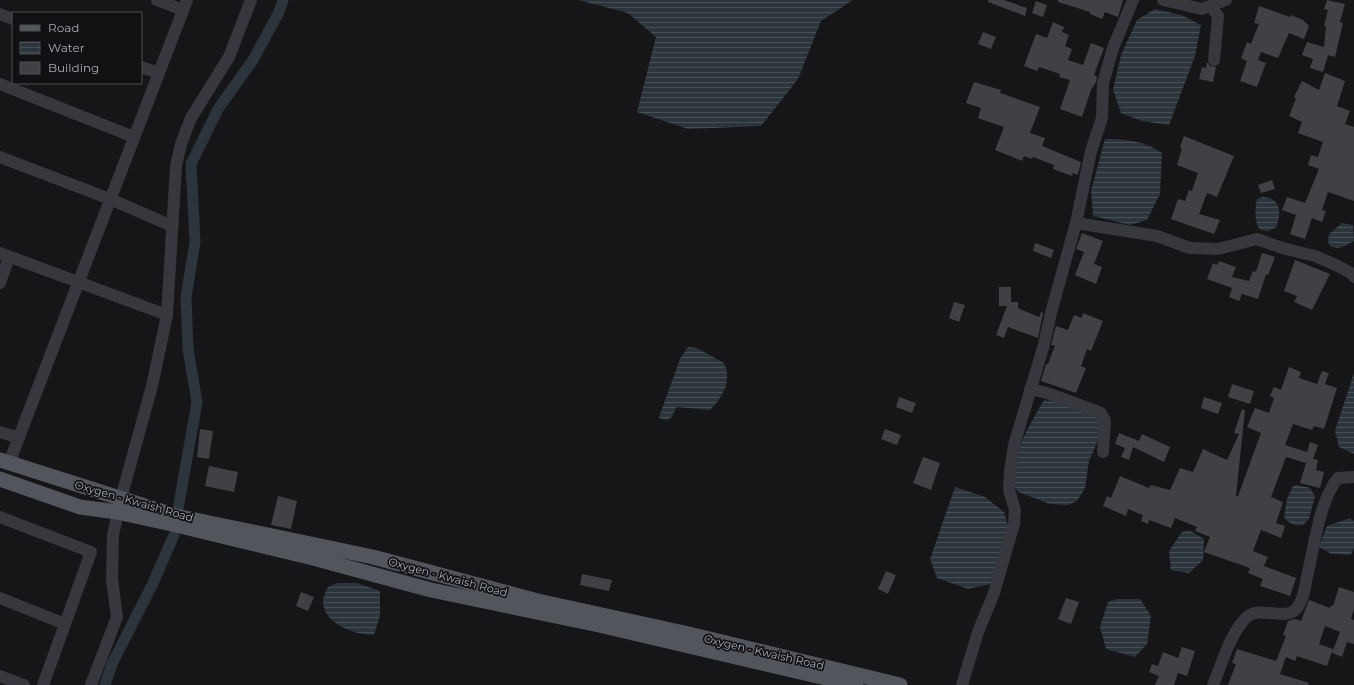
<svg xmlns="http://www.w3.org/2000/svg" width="1354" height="685" font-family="Montserrat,sans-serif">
	<defs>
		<pattern id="water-rules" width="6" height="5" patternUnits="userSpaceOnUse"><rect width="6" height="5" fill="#2c353c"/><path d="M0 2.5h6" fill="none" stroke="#485056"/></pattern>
	</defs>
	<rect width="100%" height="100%" fill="#161618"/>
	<g fill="url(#water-rules)">
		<path d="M578,0h275l-32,21 -23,58 -37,47 -73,3 -51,-17 19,-75 -28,-24z"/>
		<path d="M1155,9l26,6 20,10 -6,31 -26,69 -27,-4 -21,-8 -8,-23 8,-35 16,-35z"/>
		<path d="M1105,139c20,0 40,2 57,14l-2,41 -13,26 -17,5 -37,-9 -2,-25z"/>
		<path d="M1262,197c19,0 20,16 14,30l-7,4 -9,-1c-6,-8 -5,-22 -3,-31z"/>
		<path d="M1342,223l11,2 1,16c-8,5 -14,9 -24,5l-2,-5 1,-7z"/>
		<path d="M688,347l9,1 27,15c8,18 -1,34 -14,47l-33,-3c-6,9 -4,15 -17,12l-1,-2 21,-58z"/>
		<path d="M1354,373v81l-15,-7 -4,-16z"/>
		<path d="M1044,400l25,5 30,13v20l-10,23 -4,27 -8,13 -9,4 -18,-1 -32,-12 -6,-8c4,-38 14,-53 32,-84z"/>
		<path d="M1297,485l13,3 5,8 -6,23 -6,6c-9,1 -14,-1 -19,-8l3,-18 6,-13z"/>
		<path d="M955,487l30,10 19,15 5,17 -18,55 -23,5 -31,-11 -7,-19z"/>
		<path d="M1350,518l4,3v26l-3,8 -19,-1 -13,-7 8,-21z"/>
		<path d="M1189,530l15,9 -1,21 -14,13 -18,-3 -2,-19 13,-19z"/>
		<path d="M337,583h20l23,8v24l-6,20c-19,0 -50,-11 -51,-33 0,-5 3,-11 5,-15z"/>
		<path d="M1117,599h23l11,17 -4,28 -12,13 -29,-8 -6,-22 8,-25z"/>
	</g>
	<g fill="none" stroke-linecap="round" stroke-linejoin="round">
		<g stroke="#2c353c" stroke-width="11">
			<path d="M178,509l19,-107 -9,-53 -2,-52 9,-55 -4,-78 27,-55 35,-49 26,-48 4,-12"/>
			<path d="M105,685l7,-21 41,-81 21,-48"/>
		</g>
	</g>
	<g fill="#404145">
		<path d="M988,0h16l23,8 -2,8 -37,-14z"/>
		<path d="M1058,0h65l-5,17 -13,-5 -3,7 -12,-5v-2l-32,-10z"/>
		<path d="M1327,0l18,4 -5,18 3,1 -8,34 -7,-2 -5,17 -13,-4 3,-9 -11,-4 5,-13 17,5 2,-21h-2l4,-16 -4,-1z"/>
		<path d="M1036,1l11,4 -4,12 -11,-4z"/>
		<path d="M1259,6l31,11 1,-2 12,5 6,6 -5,13 -15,-6 -11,25 -17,-6 -3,8 8,3 -9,24 -17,-6 7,-20 -6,-3 6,-16 4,2 8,-20 -5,-1z"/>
		<path d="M1053,22l11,5 -2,5 7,3 -4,11 7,3 -4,11 15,5 8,-22 13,5 -10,27 3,1 -1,6 -5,8 -9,27 -22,-8 10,-29 -11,-3 1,-3 -21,-7 -2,4 -13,-5 12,-32 11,4z"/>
		<path d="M983,32l13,5 -5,12 -13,-5z"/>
		<path d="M1207,62l3,4 6,1 -3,15 -14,-3 3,-12 4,1z"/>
		<path d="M1325,73l20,8 -8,25 13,5 -5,13 9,3v74l-26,-9 -6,18 4,1 -4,11 -10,-4 -7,21 -15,-5 6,-19 -14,-5 5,-13 18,6 14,-34 -11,-4 3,-10 7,2 5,-15 -25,-9 4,-11 -13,-6 7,-17 -2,-2 8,-16 17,9z"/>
		<path d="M974,82l27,8 -1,3 40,14 -10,26 15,5 -3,8 39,16 -3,13 -5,-2 -1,3 -19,-7 1,-4 -21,-8 -1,2 -8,-3 -2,5 -27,-11 9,-23 -26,-9 3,-10 -15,-5z"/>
		<path d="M1184,136l50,20 -17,41 -10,-4 -8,21 21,6 -6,14 -43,-15 7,-20 7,2 4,-11 3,1 6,-18 -21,-8 5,-17 -2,-1z"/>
		<path d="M1272,180l3,9 -14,4 -3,-8z"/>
		<path d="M1082,233l21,8 -9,23 8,3 -6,17 -21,-9 9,-23 -8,-3z"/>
		<path d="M1035,243l19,7 -3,8 -18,-7z"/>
		<path d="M1262,253l13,4 -7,18 -2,-1 -8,25 -16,-5 -3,7 -10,-4 3,-9 -25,-9 6,-16 4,2 2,-4 17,6 -4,10 17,4 4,-10 3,1z"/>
		<path d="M1295,260l35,14 -18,36 -18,-8 3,-6 -13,-5z"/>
		<path d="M999,287h12v15h7v6l4,2 17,7 2,-5 2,1 -5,25 -30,-11 -4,11 -8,-3 11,-29h-8z"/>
		<path d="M954,302l11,3 -6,17 -10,-4z"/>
		<path d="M1083,313l20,8 -12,30 -4,-2 -6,17 5,2 -10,25 -35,-12 5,-17h2l7,-18 -4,-1 5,-19 12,4 6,-15 8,3z"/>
		<path d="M1289,367l12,5 -2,6 18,6 5,-13 7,2 -4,11 12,4 -13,41 -10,-3 -2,4 -19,-6 -8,21 22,7 3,-10 8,3 -5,14 5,1 -2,10 8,2 -4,16 -20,-5 6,-20 -20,-6 -15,40 12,5 -7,21 9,3 -4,12 -20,-8 -8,21 15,6 -4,9 32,12 -6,18 -30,-10 3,-7 -15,-6 2,-5 -46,-16 6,-15 -15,-6 2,-4 -22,-9 -4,10 -22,-8 -1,4 -7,-3 2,-6 -15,-6 -2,7 -23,-10 4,-10 4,2 9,-22 29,12 2,-3 19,5 10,-22 13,4 10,-23 24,11 12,-26 -5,-1 8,-24 3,1 -9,86h2l23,-63 -14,-6 8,-19 14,5 5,-15 -4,-2 4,-9 7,3z"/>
		<path d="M1232,384l22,7 -4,13 -22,-7z"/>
		<path d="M899,397l17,6 -4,10 -16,-6z"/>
		<path d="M1204,397l18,6 -4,11 -17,-6z"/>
		<path d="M200,429l13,2 -4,28 -12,-2z"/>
		<path d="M885,429l16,6 -4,10 -16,-6z"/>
		<path d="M1119,433l20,8 3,-7 28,13 -6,15 -31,-15 -4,13 -8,-3 4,-9 -10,-4z"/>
		<path d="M923,457l17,6 -9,27 -18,-7z"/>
		<path d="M209,466l29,6 -4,20 -29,-6z"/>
		<path d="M278,496l19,5 -6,28 -20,-4z"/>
		<path d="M886,571l10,4 -8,19 -10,-5z"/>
		<path d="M582,574l30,6 -3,11 -29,-6z"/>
		<path d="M1339,587l15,5v17l-3,10 3,1v24l-7,-2 -5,15 -10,-4 8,-21 -15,-6 -6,18 14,5 -6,17 -30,-10 -2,5 -9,-4 -6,17 29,9 -1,2h-80l8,-21 -4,-1 5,-14 39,12 10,-25 -3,-1 5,-14 7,-2 6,2 8,-21 21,8 1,-3 2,1z"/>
		<path d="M301,592l13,5 -6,14 -12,-5z"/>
		<path d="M1066,598l13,4 -8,22 -13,-5z"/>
		<path d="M1182,647l13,4 -8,25 -9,-3 -4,12h-19l4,-9 -10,-4 3,-8 6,2 5,-14 15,6z"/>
	</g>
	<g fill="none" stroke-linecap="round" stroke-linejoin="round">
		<g stroke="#37383d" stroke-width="12">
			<path d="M157,0l26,10"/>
			<path d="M1163,0l39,9 24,-9"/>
			<path d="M1211,6l7,10 -4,44"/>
			<path d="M0,14l13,5"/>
			<path d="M141,67l18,6"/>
			<path d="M0,84l134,53"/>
			<path d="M0,157l110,42 62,27"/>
			<path d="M1076,223l81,13 33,12 28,1 39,-10 25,9 33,8 21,9 15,8 3,4"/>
			<path d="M0,253l167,62"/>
			<path d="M0,283l9,-26"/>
			<path d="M1030,389l17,4 54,20 4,8 -2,31"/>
			<path d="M0,432l19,6"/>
			<path d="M9,463l178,-463"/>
			<path d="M0,517l91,35 -48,133"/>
			<path d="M0,598l65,26"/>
			<path d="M0,676l24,9"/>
			<path d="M91,685l26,-68 -5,-38 1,-44 10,-44 29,-105 15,-71 9,-149 5,-22 10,-26 38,-61 22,-57"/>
			<path d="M962,685l16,-53 16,-39 20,-69 1,-14 -6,-20 1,-19 4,-26 29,-97 9,-39 24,-86 15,-72 11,-33 1,-35 10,-35 20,-48"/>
			<path d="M1213,685c9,-21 17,-52 34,-68 13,-12 39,5 50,-9 7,-9 8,-21 10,-31 7,-29 12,-76 31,-99l16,-1"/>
		</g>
		<g stroke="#53555c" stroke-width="15">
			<path d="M0,460l176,56 197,41 165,44 151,33 211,51"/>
			<path d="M0,479l80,28 37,5 55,12 141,34 118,32 168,35 257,60"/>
		</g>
	</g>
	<g text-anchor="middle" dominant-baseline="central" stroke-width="3.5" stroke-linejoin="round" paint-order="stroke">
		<g font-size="11" fill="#a8adb8" stroke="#111113">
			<text transform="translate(134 501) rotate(16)">Oxygen - Kwaish Road</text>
			<text transform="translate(448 577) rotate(15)">Oxygen - Kwaish Road</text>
			<text transform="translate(764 652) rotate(13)">Oxygen - Kwaish Road</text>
		</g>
	</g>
	<rect x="12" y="12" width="130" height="72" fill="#111113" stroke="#4d4f55"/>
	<rect x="20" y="25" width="20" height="6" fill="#53555c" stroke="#4d4f55"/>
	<text x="48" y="32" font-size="12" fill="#a8adb8">Road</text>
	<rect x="20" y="42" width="20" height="12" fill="url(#water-rules)" stroke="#4d4f55"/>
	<text x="48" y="52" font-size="12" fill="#a8adb8">Water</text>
	<rect x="20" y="62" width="20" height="12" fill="#404145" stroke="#4d4f55"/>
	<text x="48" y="72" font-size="12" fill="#a8adb8">Building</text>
</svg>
